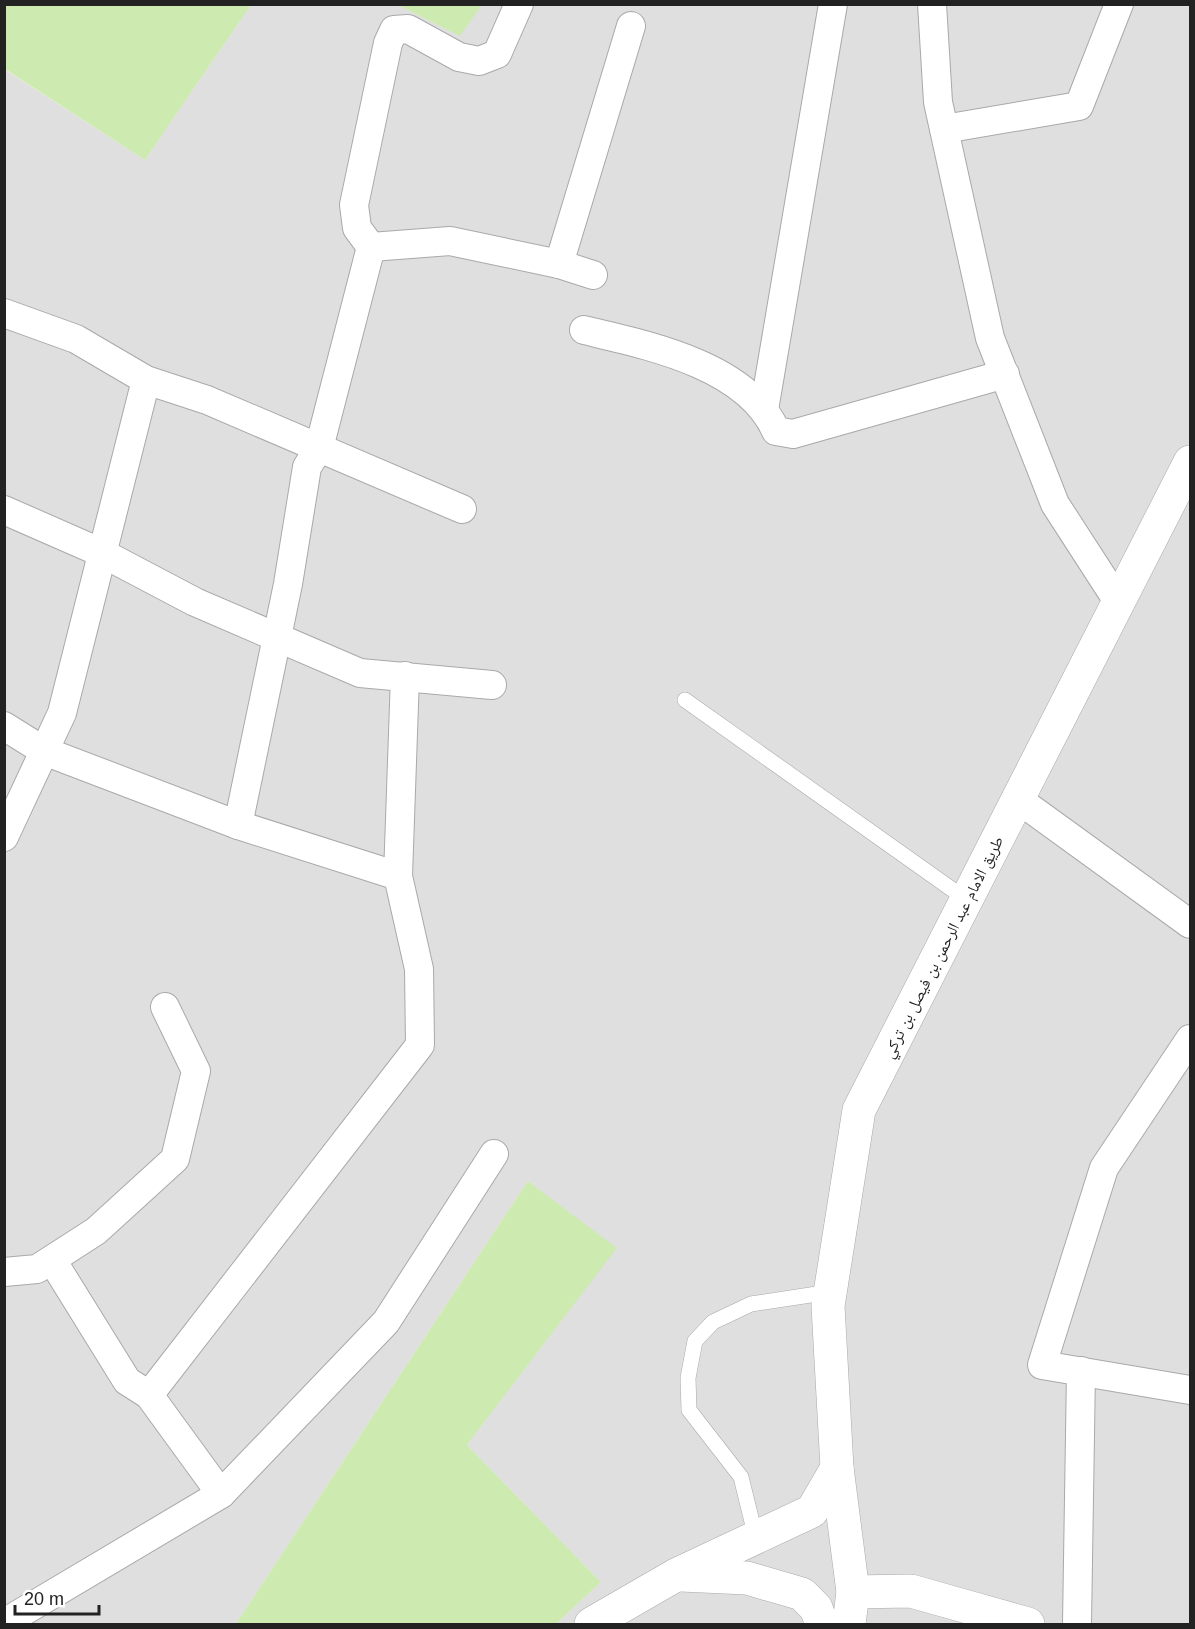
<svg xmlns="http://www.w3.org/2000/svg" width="1195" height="1629" font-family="Helvetica,'Noto Naskh Arabic',sans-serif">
	<rect width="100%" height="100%" fill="#f2efe9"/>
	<path fill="#e0dfdf" d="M482,4l708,1v1619h-634l45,-42 -134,-137 149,-197 -88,-67 -292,443h-231l-1,-1555 141,91 106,-155h147l62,30z"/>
	<g fill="#cdebb0">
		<path d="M4,5l1,-1 246,1 -106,155 -140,-91z"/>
		<path d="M398,5h84l-22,31z"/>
		<path d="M528,1181l89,67 -150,197 134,137 -45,42h-320z"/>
	</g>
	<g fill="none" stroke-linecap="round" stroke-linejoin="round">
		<defs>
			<g id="service">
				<path d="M685,700l282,200"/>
				<path d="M756,1538l-15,-61 -52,-67 -1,-32 7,-37 18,-19 38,-18 79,-12"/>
			</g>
			<g id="minor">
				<path d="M932,4l6,98 52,236 65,166 64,99"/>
				<path d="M944,129l135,-23 40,-102"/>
				<path d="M371,247l-14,-19 -3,-23 34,-162 6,-13 14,-1 51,28 20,4 18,-7 22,-50"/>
				<path d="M371,247l79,-6 109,23 34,11"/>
				<path d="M559,264l72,-238"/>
				<path d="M4,313l72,26 70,41 61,20 255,109"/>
				<path d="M584,330c63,15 163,35 192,101l17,3 212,-60"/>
				<path d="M764,410l69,-406"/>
				<path d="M4,510l98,43 93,49 165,71 132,12"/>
				<path d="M4,726l40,25 194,74 160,51"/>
				<path d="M1019,800l171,124"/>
				<path d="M238,825l50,-241 19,-117 12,-19 52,-201"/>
				<path d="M4,837l58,-124 84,-333"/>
				<path d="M1190,1039l-86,129 -62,197 148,25"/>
				<path d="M52,1260l75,121 22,14 72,99"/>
				<path d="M4,1272l33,-3 59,-38 79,-72 21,-88 -31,-64"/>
				<path d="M149,1395l271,-350 -1,-76 -21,-93 7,-200"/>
				<path d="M4,1623l217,-129 165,-172 108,-168"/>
				<path d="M1077,1624l4,-253"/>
			</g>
			<g id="tertiary">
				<path d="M681,1575l66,3 55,16 14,14 6,16"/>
				<path d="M853,1592l58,-1 117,33"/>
				<path d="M591,1624l85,-49 136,-64 25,-43"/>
				<path d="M849,1624l4,-32 -16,-124 -9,-162 31,-196 331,-648"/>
			</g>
		</defs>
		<use href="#service" stroke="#a9a9a9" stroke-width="16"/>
		<use href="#minor" stroke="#a9a9a9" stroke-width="30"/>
		<use href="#tertiary" stroke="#a9a9a9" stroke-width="34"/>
		<use href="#service" stroke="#fff" stroke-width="15"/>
		<use href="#minor" stroke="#fff" stroke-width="28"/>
		<use href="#tertiary" stroke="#fff" stroke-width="33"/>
	</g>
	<g text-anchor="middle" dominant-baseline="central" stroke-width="5" stroke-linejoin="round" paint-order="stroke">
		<g font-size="16" fill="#222" stroke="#fff">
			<text transform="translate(943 947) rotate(-63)">طريق الامام عبد الرحمن بن فيصل بن تركي</text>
		</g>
	</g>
	<rect width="1195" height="1629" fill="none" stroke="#222222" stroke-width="12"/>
	<path d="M15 1605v9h84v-9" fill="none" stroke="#222222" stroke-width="3"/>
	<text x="24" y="1605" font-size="18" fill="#222222" stroke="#ffffff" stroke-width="4.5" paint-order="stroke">20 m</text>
</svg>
